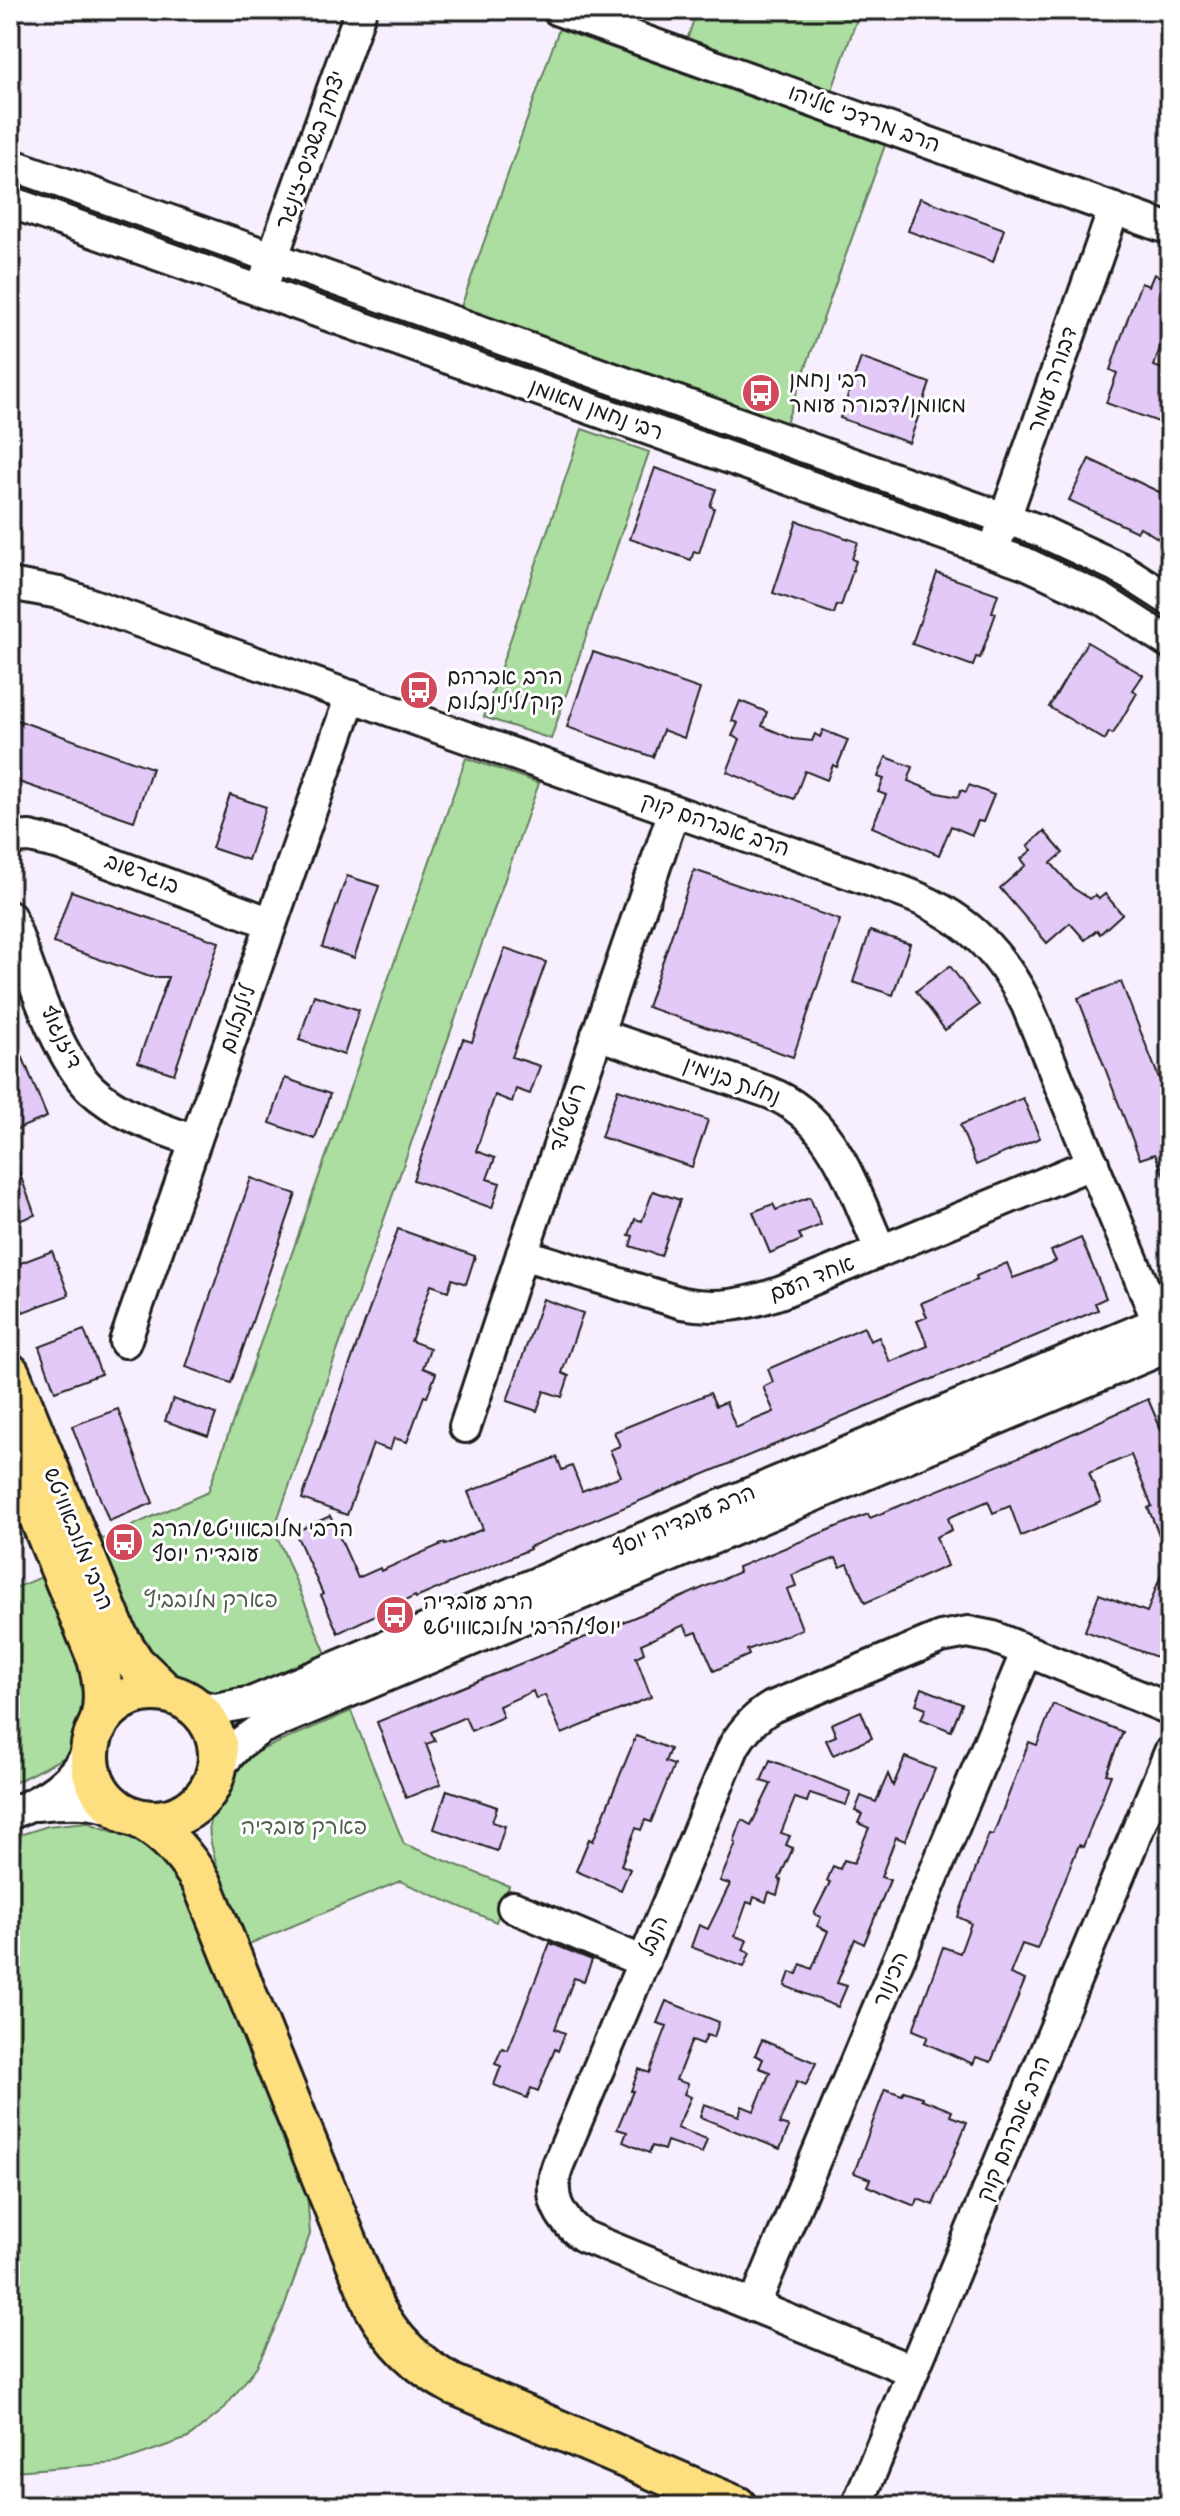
<svg xmlns="http://www.w3.org/2000/svg" width="1180" height="2516" font-family="'Balsamiq Sans','Playpen Sans Hebrew',sans-serif">
	<rect width="100%" height="100%" fill="#f7effd"/>
	<filter id="ink" filterUnits="userSpaceOnUse"><feTurbulence type="fractalNoise" baseFrequency=".0125" numOctaves="2"/><feDisplacementMap in="SourceGraphic" scale="16" xChannelSelector="R" yChannelSelector="G"/><feConvolveMatrix kernelMatrix="1 2 1 2 8 2 1 2 1" color-interpolation-filters="sRGB"/></filter>
	<g filter="url(#ink)">
		<g fill="#abdea0" stroke="#647d5e" stroke-width="2">
			<path d="M697,10h163l-28,80 -145,-50z"/>
			<path d="M559,29l326,116 -99,278 -325,-116z"/>
			<path d="M582,429l67,23 -98,287 -67,-22z"/>
			<path d="M466,758l73,25 -265,746 53,127 -77,34 -21,4 -28,-3 -33,-12 -32,-32 -36,-107 108,-48z"/>
			<path d="M42,1577l41,99 4,42 -11,26 -9,12 -57,29v-195z"/>
			<path d="M351,1711l53,133 105,42 -13,36 -96,-41 -153,64c-10,-28 -43,-99 -37,-125 3,-18 25,-52 37,-64z"/>
			<path d="M86,1822l51,18 37,26 133,326 3,42 -26,74 -27,58 -34,44 -35,28 -71,25 -103,8 -4,-2v-631l38,-12z"/>
		</g>
		<g fill="#e3c9f8" stroke="#1c1c1c" stroke-width="2">
			<path d="M920,198l84,31 -11,33 -85,-31z"/>
			<path d="M1154,274l16,7v37l-16,48 16,6v37l-6,15 -58,-21 11,-30 -7,-3 20,-58 11,-29 8,3z"/>
			<path d="M861,358l69,25 -21,60 -69,-25z"/>
			<path d="M1089,459l81,38v49l-30,-19 -3,5 -68,-32z"/>
			<path d="M655,468l61,21 -6,17 4,2 -15,45 -5,-2 -3,9 -61,-21z"/>
			<path d="M797,521l61,21 -6,17 4,2 -15,45 -4,-1 -3,9 -61,-21z"/>
			<path d="M937,573l61,21 -6,18 4,1 -16,45 -4,-1 -3,9 -61,-22z"/>
			<path d="M1087,642l56,33 -10,15 4,3 -24,41 -4,-2 -4,8 -56,-33z"/>
			<path d="M593,652l107,37 -16,49 -21,-8 -10,27 -86,-30z"/>
			<path d="M740,701l27,11 -5,14 31,13 19,2 3,-7 5,3 3,-7 25,10 -11,27 -4,-2 -6,15 -22,-9 -11,28 -67,-27 13,-33 -8,-3 6,-13 -6,-2z"/>
			<path d="M17,720l135,48 -18,53 -124,-42v-49z"/>
			<path d="M886,757l27,10 -5,14 30,12 20,4 3,-7 5,2 3,-7 25,10 -11,27 -5,-1 -6,14 -21,-9 -12,29 -67,-28 14,-32 -8,-3 6,-13 -6,-2z"/>
			<path d="M230,795l36,12 -18,53 -36,-12z"/>
			<path d="M1044,831l19,22 -12,10 22,25 17,11 5,-4 4,4 6,-5 17,20 -22,20 -3,-4 -12,10 -15,-17 -23,20 -47,-55 26,-23 -5,-6 11,-9 -4,-4z"/>
			<path d="M694,870l146,50 -47,137 -146,-50z"/>
			<path d="M347,876l32,10 -25,72 -32,-11z"/>
			<path d="M71,891l148,51 -45,132 -36,-12 30,-85h-18l-97,-34z"/>
			<path d="M870,931l40,13 -17,51 -40,-13z"/>
			<path d="M505,948l41,14 -34,95 28,9 -10,28 -14,-5 -4,13 -17,-7 -19,56 19,7 -8,21 13,4 -8,25 -79,-28 50,-141 9,3z"/>
			<path d="M950,966l29,39 -34,25 -29,-39z"/>
			<path d="M1121,982l49,124v83l-15,-35 -15,5 -62,-161z"/>
			<path d="M314,995l45,15 -15,45 -45,-15z"/>
			<path d="M10,1026l37,91 -37,15z"/>
			<path d="M285,1078l45,16 -15,45 -45,-16z"/>
			<path d="M618,1089l90,31 -16,47 -91,-30z"/>
			<path d="M1023,1098l17,40 -64,27 -16,-40z"/>
			<path d="M10,1153h2l23,62 -25,9z"/>
			<path d="M251,1178l45,16 -65,189 -45,-16z"/>
			<path d="M653,1191l27,9 -19,56 -31,-10 3,-10 -4,-1 6,-16 7,2z"/>
			<path d="M810,1197l11,28 -22,9 3,6 -32,13 -17,-41 20,-8 3,6z"/>
			<path d="M398,1229l77,27 -9,28 -14,-5 -4,12 -17,-6 -20,56 19,7 -7,20 13,5 -9,24 -3,-1 -17,46 -13,-4 -4,12 -17,-6 -26,71 -45,-16z"/>
			<path d="M1081,1238l25,60 -11,5 3,7 -569,237 1,2 -114,49 -1,-2 -77,37 -17,-38 2,-1 -28,-62 35,-16 28,62 22,-10 1,3 63,-28 1,2 38,-16 -15,-37 89,-35 5,13 10,-4 10,25 39,-15 -11,-26 10,-4 -6,-14 96,-39 6,13 10,-4 10,26 18,-8 20,-8 -11,-25 10,-5 -5,-13 96,-42 6,14 9,-4 11,25 38,-16 -11,-25 10,-4 -6,-14 56,-23 -1,-4 31,-13 6,15 11,-4 32,-13 -5,-10z"/>
			<path d="M52,1251l17,44 -46,17 -13,-35v-10z"/>
			<path d="M543,1299l40,14 -21,60 7,3 -7,21 -18,-6 -7,20 -30,-10z"/>
			<path d="M84,1330l17,44 -46,17 -16,-44z"/>
			<path d="M173,1399l43,15 -8,22 -43,-15z"/>
			<path d="M1148,1399l22,52v196l-5,13 -80,-29 14,-37 48,18 21,-56 -20,-48 4,-2 -21,-51 -42,18 12,29 -80,34 -11,-30 -17,7 -5,-12 -40,17 4,12 -16,7 11,29 -82,37 -17,-39 -8,3 -4,-9 -44,17 4,11 -9,3 15,40 -55,21 2,5 -35,16 -17,-39 -8,3 -5,-10 -43,19 3,9 -8,4 15,40 -89,37 -17,-39 -9,4 -3,-8 -34,15 4,11 -32,14 -6,-14 -34,15 4,9 -9,3 15,40 -35,14 -29,-76 280,-114 82,-36 -1,-5 130,-53 2,4 171,-70z"/>
			<path d="M118,1409l35,94 -44,18 -37,-95z"/>
			<path d="M922,1688l40,16 -11,27 -30,-12 5,-11 -10,-4z"/>
			<path d="M1053,1704l70,28 -17,42 5,1 -28,72 -4,-2 -42,104 -15,-5 -12,30 15,6 -34,82 -15,-5 -3,7 -48,-21 3,-7 -15,-6 30,-83 17,6 11,-30 -13,-6 19,-52 12,-31 4,1 36,-93 8,3z"/>
			<path d="M861,1711l11,27 -39,17 -7,-15 10,-4 -5,-12z"/>
			<path d="M636,1736l34,13 -5,13 9,3 -23,57 -6,-2 -4,10 -5,-2 -15,37 9,4 -9,21 -45,-19 13,-32 4,2z"/>
			<path d="M905,1757l30,12 -30,72 -9,-4 -15,40 9,3 -9,22 -17,42 -9,-5 -18,44 10,3 -9,21 -53,-21 5,-14 7,2 4,-10 11,5 16,-38 -11,-5 4,-9 -7,-3 16,-32 -3,-1 6,-15 7,3 4,-9 10,3 15,-35 -11,-5 4,-9 -7,-3 6,-15 15,6 12,-28 5,12z"/>
			<path d="M770,1760l81,32 -5,13 -36,-12 -3,9 -12,-4 -14,35 9,3 -4,9 7,3 -14,31 2,1 -4,15 -8,-3 -3,10 -12,-5 -2,7 -5,-2 -12,34 12,4 -4,10 7,3 -6,14 -53,-20 8,-22 9,4 22,-45 -10,-3 16,-38 -2,-1 8,-22 9,5 20,-41 -10,-3z"/>
			<path d="M447,1790l50,17 -5,15 13,4 -8,25 -63,-22z"/>
			<path d="M550,1943l42,17 -8,21 -10,-3 -19,51 10,4 -7,18 -3,-2 -17,42 -7,-3 -4,10 -33,-13 7,-19 -6,-2 7,-16 6,2z"/>
			<path d="M666,2001l53,21 -5,15 -7,-2 -4,9 -11,-4 -16,40 12,4 -4,10 7,3 -14,31 30,11 -5,14 -35,-12 -3,9 -12,-4 -3,7 -26,-11 4,-10 -10,-3 16,-38h-2l8,-22 10,4 18,-47 -10,-3z"/>
			<path d="M762,2040l54,23 -10,22 -9,-4 -18,43 10,3 -9,22 -80,-32 4,-13 35,12 3,-10 12,5 16,-39 -11,-4 4,-9 -8,-4z"/>
			<path d="M885,2089l17,6 2,-4 18,6 -1,2 31,12 -2,5 17,6 -34,83 -15,-6 -3,7 -17,-7 -31,-13 3,-7 -16,-6z"/>
		</g>
		<g fill="none" stroke-linecap="round" stroke-linejoin="round">
			<defs>
				<g id="minor">
					<path d="M558,10l612,219"/>
					<path d="M10,164l1028,366 82,38 50,32"/>
					<path d="M10,202l1015,361 77,36 68,44"/>
					<path d="M266,276l95,-266"/>
					<path d="M999,535l115,-326"/>
					<path d="M10,584l49,9 841,298c61,22 98,56 127,114l143,346"/>
					<path d="M10,838l20,-1 30,7 211,79"/>
					<path d="M10,917c19,49 44,136 81,172 29,27 68,39 104,52"/>
					<path d="M597,1034l171,58c67,26 85,99 113,159"/>
					<path d="M522,1254l160,49c36,7 66,1 100,-11l311,-129"/>
					<path d="M125,1342l226,-646"/>
					<path d="M465,1427l57,-173 152,-443"/>
					<path d="M194,1705l21,4 38,-7 917,-385"/>
					<path d="M218,1767l21,-23 21,-15 910,-383"/>
					<path d="M36,1805c29,-3 56,-5 84,6"/>
					<path d="M10,1814c36,-15 65,-32 81,-69"/>
					<path d="M513,1907l131,55"/>
					<path d="M754,2306l273,-655"/>
					<path d="M913,2371l-330,-135c-25,-18 -36,-41 -25,-71l176,-419c10,-17 21,-29 38,-39l169,-70 27,-5 25,5 177,72"/>
					<path d="M857,2506l313,-754"/>
				</g>
				<g id="major">
					<path d="M10,1373l108,263 17,27 30,29"/>
					<path d="M10,1447l87,212c6,22 9,44 1,67"/>
					<circle cx="154" cy="1756" r="64"/>
					<path d="M140,1819c28,16 46,37 62,64l172,424c19,34 44,59 78,77l285,122"/>
				</g>
			</defs>
			<use href="#minor" stroke="#1c1c1c" stroke-width="36"/>
			<use href="#major" stroke="#1c1c1c" stroke-width="44"/>
			<use href="#minor" stroke="#fff" stroke-width="30"/>
			<use href="#major" stroke="#fedf80" stroke-width="38"/>
		</g>
	</g>
	<defs>
		<symbol id="bus-disc" viewBox="-11 -11 22 22"><circle r="9.5" fill="#d1495b" stroke="#fff"/><path d="M-5-6H5V4H4V6H2V4H-2V6H-4V4H-5ZM-3.5-4V0h7V-4ZM-3.5 1.2v1.5H-2V1.2ZM2 1.2v1.5H3.5V1.2Z" fill="#fff"/></symbol>
	</defs>
	<g fill-rule="evenodd">
		<use href="#bus-disc" x="739" y="371" width="44" height="44"/>
		<use href="#bus-disc" x="397" y="668" width="44" height="44"/>
		<use href="#bus-disc" x="102" y="1520" width="44" height="44"/>
		<use href="#bus-disc" x="373" y="1593" width="44" height="44"/>
	</g>
	<g text-anchor="middle" dominant-baseline="central" stroke-width="6" stroke-linejoin="round" paint-order="stroke">
		<g font-size="22" fill="#1c1c1c" stroke="#fff">
			<text transform="translate(864 119) rotate(20)">הרב מרדכי אליהו</text>
			<text transform="translate(311 150) rotate(-70)">יצחק בשביס-זינגר</text>
			<text transform="translate(1053 380) rotate(-71)">דבורה עומר</text>
			<text transform="translate(596 410) rotate(20)">רבי נחמן מאומן</text>
			<text transform="translate(715 825) rotate(19)">הרב אברהם קוק</text>
			<text transform="translate(142 874) rotate(21)">בוגרשוב</text>
			<text transform="translate(238 1019) rotate(-71)">לילנבלום</text>
			<text transform="translate(61 1037) rotate(64)">דיזנגוף</text>
			<text transform="translate(732 1081) rotate(20)">נחלת בנימין</text>
			<text transform="translate(568 1118) rotate(-71)">רוטשילד</text>
			<text transform="translate(812 1279) rotate(-22)">אחד העם</text>
			<text transform="translate(684 1521) rotate(-23)">הרב עובדיה יוסף</text>
			<text transform="translate(78 1539) rotate(68)">הרבי מלובאוויטש</text>
			<text transform="translate(654 1936) rotate(-67)">הנבל</text>
			<text transform="translate(891 1979) rotate(-67)">הכינור</text>
			<text transform="translate(1014 2129) rotate(-67)">הרב אברהם קוק</text>
		</g>
		<g font-size="22" fill="#1c1c1c" stroke="#fff" text-anchor="start">
			<text x="789" y="380">רבי נחמן<tspan x="789" dy="25">מאומן/דבורה עומר</tspan></text>
			<text x="447" y="677">הרב אברהם<tspan x="447" dy="25">קוק/לילינבלום</tspan></text>
			<text x="152" y="1529">הרבי מלובאוויטש/הרב<tspan x="152" dy="25">עובדיה יוסף</tspan></text>
			<text x="423" y="1602">הרב עובדיה<tspan x="423" dy="25">יוסף/הרבי מלובאוויטש</tspan></text>
		</g>
		<g font-size="22" fill="#4e604a" stroke="#fff">
			<text x="211" y="1600">פארק מלובביץ</text>
			<text x="304" y="1827">פארק עובדיה</text>
		</g>
	</g>
	<rect width="1180" height="2516" fill="none" stroke="#fff" stroke-width="40"/>
	<rect x="20" y="20" width="1140" height="2476" fill="none" stroke="#1c1c1c" stroke-width="3" filter="url(#ink)"/>
</svg>
